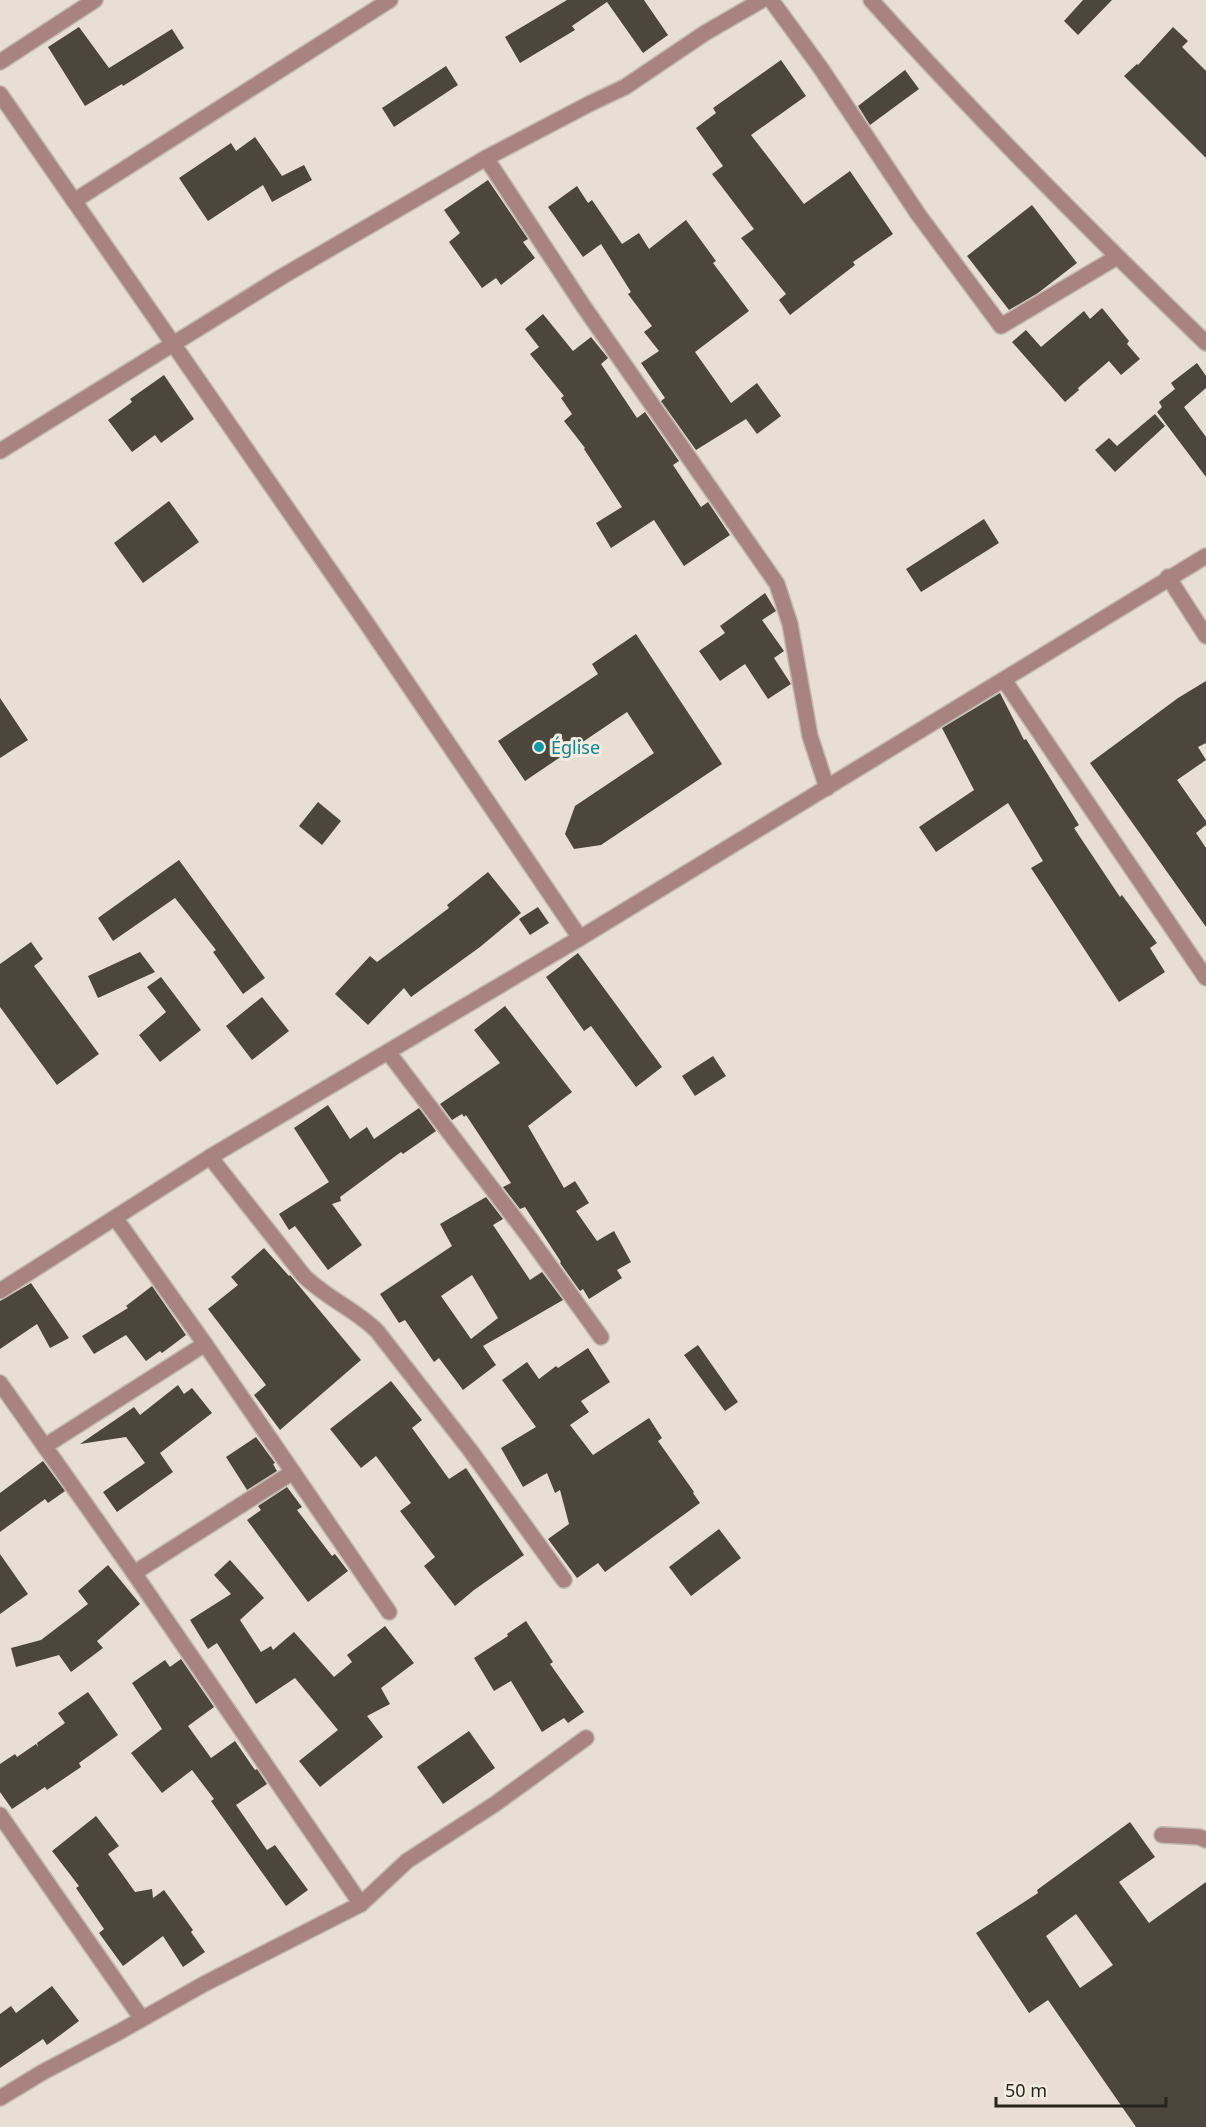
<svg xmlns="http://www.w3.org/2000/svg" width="1206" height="2127" font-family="'Noto Sans',sans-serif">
	<rect width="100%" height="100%" fill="#e8ded4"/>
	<g fill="#4d463d" fill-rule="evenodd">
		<path d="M567,0h77l24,35 -25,18 -36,-51 -35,24 3,4 -55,33 -15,-26z"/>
		<path d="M1083,0h29l-34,35 -14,-14z"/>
		<path d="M79,27l30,41 63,-39 12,19 -61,38 -1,-2 -37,22 -37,-59z"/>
		<path d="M1173,27l15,14 -6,6 24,24v87l-82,-82 13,-12 1,1z"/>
		<path d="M781,60l25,36 -55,39 53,69 46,-33 43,63 -40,28 2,3 -65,50 -11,-15 7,-6 -45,-56 13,-9 -42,-55 11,-8 -27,-38 20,-15 -3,-5z"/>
		<path d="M446,66l12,19 -64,42 -12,-19z"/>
		<path d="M905,70l14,19 -49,36 -12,-19z"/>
		<path d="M255,137l27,39 22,-11 8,15 -40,22 -9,-17 -55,36 -29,-43 52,-35 5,8z"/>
		<path d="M488,180l40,59 -5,3 12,16 -34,27 -5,-7 -14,10 -33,-46 11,-9 -16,-23z"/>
		<path d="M577,186l11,17 4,-3 30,44 17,-11 10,16 37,-29 30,41 -3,2 36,48 -54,41 36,51 26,-20 24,33 -24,18 -11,-15 -50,31 -35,-49 4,-3 -24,-35 18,-12 -15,-19 8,-6 -24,-32 3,-2 -30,-48 -18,13 -35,-50z"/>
		<path d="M1032,205l45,58 -39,30 -29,17 -42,-54z"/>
		<path d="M1102,308l27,33 -2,3 13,15 -19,16 -12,-14 -31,27 1,2 -14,12 -53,-60 14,-12 15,17 43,-36 6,8z"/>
		<path d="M543,314l30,37 18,-14 17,21 -7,6 36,54 8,-6 34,49 -6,4 28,42 7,-5 22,33 -46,31 -30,-46 -43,28 -15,-25 26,-16 -38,-58 1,-1 -21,-27 8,-7 -11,-16 3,-2 -34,-42 9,-7 -14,-18z"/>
		<path d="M1197,363l9,13v12l-22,19 22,30v40l-49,-65 5,-5 -3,-5 16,-13 -4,-6z"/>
		<path d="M164,375l30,44 -33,24 -6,-8 -23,17 -24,-32 24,-18 -2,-3z"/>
		<path d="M1155,414l10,12 -50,46 -20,-22 14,-12 8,8z"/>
		<path d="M169,501l30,41 -56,41 -29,-40z"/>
		<path d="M984,519l15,24 -78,49 -15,-23z"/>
		<path d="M765,593l11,18 -14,9 22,31 -10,7 17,26 -23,15 -23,-35 -25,17 -21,-30 26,-18 -5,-7z"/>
		<path d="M636,634l86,130 -121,81 -27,4 -9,-15 10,-28 79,-53 -27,-41 -102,69 -27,-40 100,-67 -6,-10z"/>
		<path d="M1206,681v62l-8,4 8,13 -29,20 29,41v4l-10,8 10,15v79l-116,-164 88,-65z"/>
		<path d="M1000,693l24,47 2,-1 53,86 -5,3 46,69 2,-2 35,48 -7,5 15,24 -46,30 -88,-134 12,-7 -35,-58 -72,49 -17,-25 55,-37 -32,-62z"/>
		<path d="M0,698l28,42 -28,18z"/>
		<path d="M318,802l23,19 -19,24 -23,-19z"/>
		<path d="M179,860l86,118 -22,16 -30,-42 3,-2 -41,-52 -62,43 -15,-23z"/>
		<path d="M488,872l33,41 -41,34 -69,50 -7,-9 -36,37 -33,-31 35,-38 7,6 72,-54 -2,-3z"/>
		<path d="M538,907l11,16 -19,12 -11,-16z"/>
		<path d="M31,942l12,17 -9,7 65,88 -42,31 -57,-78v-43z"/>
		<path d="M140,952l15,20 -57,26 -10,-22z"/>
		<path d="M578,953l84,114 -26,20 -45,-61 -7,5 -38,-54z"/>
		<path d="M161,977l40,53 -41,32 -21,-27 27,-23 -19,-25z"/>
		<path d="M262,997l27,34 -37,29 -26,-34z"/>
		<path d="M505,1006l67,86 -44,34 36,62 11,-7 14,22 -13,8 21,30 17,-10 17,31 -14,8 5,8 -33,21 -6,-10 -3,2 -20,-28 1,-1 -36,-55 -5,2 -17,-22 8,-4 -45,-68 -2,2 -2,-3 -10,6 -12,-16 60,-41 -26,-33z"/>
		<path d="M713,1056l13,20 -31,20 -13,-20z"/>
		<path d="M328,1105l22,34 17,-12 7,12 45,-31 17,23 -33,23 -2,-2 -61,45 1,4 -9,3 30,41 -34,25 -33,-44 -6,4 -10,-16 50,-32 -35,-54z"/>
		<path d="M486,1197l17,22 -10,6 37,55 12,-8 21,28 -80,46 13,19 -33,25 -24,-32 -5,4 -29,-42 -6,3 -19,-29 72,-48 -12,-22zM472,1275l26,43 -27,21 -30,-43z"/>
		<path d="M264,1248l25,28 1,-1 71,85 -81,70 -26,-35 12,-10 -58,-76 30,-24 -7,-8z"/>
		<path d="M31,1283l38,55 -19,10 -13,-24 -37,25v-48z"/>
		<path d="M152,1286l34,49 -24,18 -2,-2 -14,10 -20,-26 -32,19 -12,-18 46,-28 -2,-2z"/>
		<path d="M698,1345l40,57 -13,9 -41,-56z"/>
		<path d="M588,1348l22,34 -29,19 8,11 -19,13 23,30 56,-37 13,20 -4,3 36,51 -1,1 7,10 -95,69 -7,-9 -21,15 -29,-39 21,-15 -9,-34 -5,3 -8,-20 -24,14 -22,-39 35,-21 -34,-47 25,-18 12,17 17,-13 2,2z"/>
		<path d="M391,1381l31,39 -10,8 37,51 17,-11 58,87 -50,35 -19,16 -31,-40 11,-9 -35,-46 11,-8 -35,-47 -15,12 -31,-39z"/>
		<path d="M178,1385l6,9 8,-6 20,25 -52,40 13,19 -56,40 -14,-20 42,-29 -19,-26 -46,7 54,-37 6,8z"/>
		<path d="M256,1437l19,26 -2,1 4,7 -30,19 -21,-33z"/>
		<path d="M43,1461l22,30 -17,12 -3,-4 -45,33v-39z"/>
		<path d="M287,1487l15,20 -5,3 35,46 3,-2 13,17 -40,31 -61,-82 14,-10 -3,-4z"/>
		<path d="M719,1529l22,29 -50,38 -22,-29z"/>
		<path d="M0,1554l28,40 -28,20z"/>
		<path d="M230,1560l34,38 -24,22 21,32 10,-6 2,4 21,-18 40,45 18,-15 -5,-7 38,-29 29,37 -33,25 9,16 -23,12 16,21 -63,50 -21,-26 39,-31 -43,-52 -39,26 -39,-61 -9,6 -18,-29 41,-26 -17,-19z"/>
		<path d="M108,1565l32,39 -43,37 6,7 -32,24 -12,-17 -43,12 -5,-19 30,-8 47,-36 -10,-13z"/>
		<path d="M526,1621l27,41 -3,2 34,48 -16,11 -4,-5 -22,14 -31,-51 -17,10 -20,-33 34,-22 -1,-2z"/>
		<path d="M181,1659l33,48 -26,19 23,32 24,-17 20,29 2,-1 10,15 -31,21 31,45 8,-5 33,45 -22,16 -75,-105 3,-2 -22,-29 -30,23 -31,-40 31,-24 -30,-46 33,-23 5,7z"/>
		<path d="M88,1692l30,43 -39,28 2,4 -34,23 -2,-3 -33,22 -12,-17v-28l15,-10 2,3 19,-13 2,3 -1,-4 28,-20 -7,-10z"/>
		<path d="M469,1731l26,37 -52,36 -26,-37z"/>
		<path d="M96,1816l23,30 -11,8 27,38 17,-3 1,9 11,-8 29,40 -2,2 14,20 -22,15 -20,-31 -40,30 -24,-33 5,-4 -28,-41 3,-2 -27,-35z"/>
		<path d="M1130,1822l25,35 -36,25 30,41 57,-41v245h-70l-88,-127 -19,13 -53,-80 62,-40 -1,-3zM1076,1914l37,51 -33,23 -34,-52z"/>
		<path d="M52,1986l27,35 -32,24 -4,-6 -43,29v-54l11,-8 5,7z"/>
	</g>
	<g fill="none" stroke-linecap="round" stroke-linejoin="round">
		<defs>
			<g id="minor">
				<path d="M771,0l49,67 98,147 83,112 116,-69"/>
				<path d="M871,0c107,119 220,232 335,343"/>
				<path d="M0,62l95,-62"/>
				<path d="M0,94l363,524 217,320"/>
				<path d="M486,158l98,149 193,277 13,40 20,112 17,52"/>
				<path d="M74,201l316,-201"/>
				<path d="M0,451l283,-175 203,-118 105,-55 34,-16 80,-54 57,-33"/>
				<path d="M1168,577l38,59"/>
				<path d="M1004,680l202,298"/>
				<path d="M388,1052l141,185 72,100"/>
				<path d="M210,1157l94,119c22,22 51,33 73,55l93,119 94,130"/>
				<path d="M116,1219l89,125 184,268"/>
				<path d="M0,1291l210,-134 370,-219 626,-382"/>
				<path d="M0,1383l134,190 227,331"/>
				<path d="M45,1446l160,-102"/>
				<path d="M134,1573l159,-101"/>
				<path d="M0,1815l142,204"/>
				<path d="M1162,1835l37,2 7,3"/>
				<path d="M0,2098l43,-26 76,-40 85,-48 157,-80 46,-43 88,-57 91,-66"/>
			</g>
		</defs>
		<use href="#minor" stroke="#c1b9b0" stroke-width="18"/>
		<use href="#minor" stroke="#a88380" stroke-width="15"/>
	</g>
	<circle fill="#0f9aa8" stroke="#f5ece1" stroke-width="2" cx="539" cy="747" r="6"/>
	<g text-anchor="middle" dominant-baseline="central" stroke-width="6" stroke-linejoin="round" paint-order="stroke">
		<g font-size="18" fill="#0d838f" stroke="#f5ece1" text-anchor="start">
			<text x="551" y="747">Église</text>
		</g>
	</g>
	<path d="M996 2097v9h170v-9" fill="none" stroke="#272420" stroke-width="3"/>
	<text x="1005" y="2097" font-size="18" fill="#272420" stroke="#f5ece1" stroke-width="4.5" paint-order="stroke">50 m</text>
</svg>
